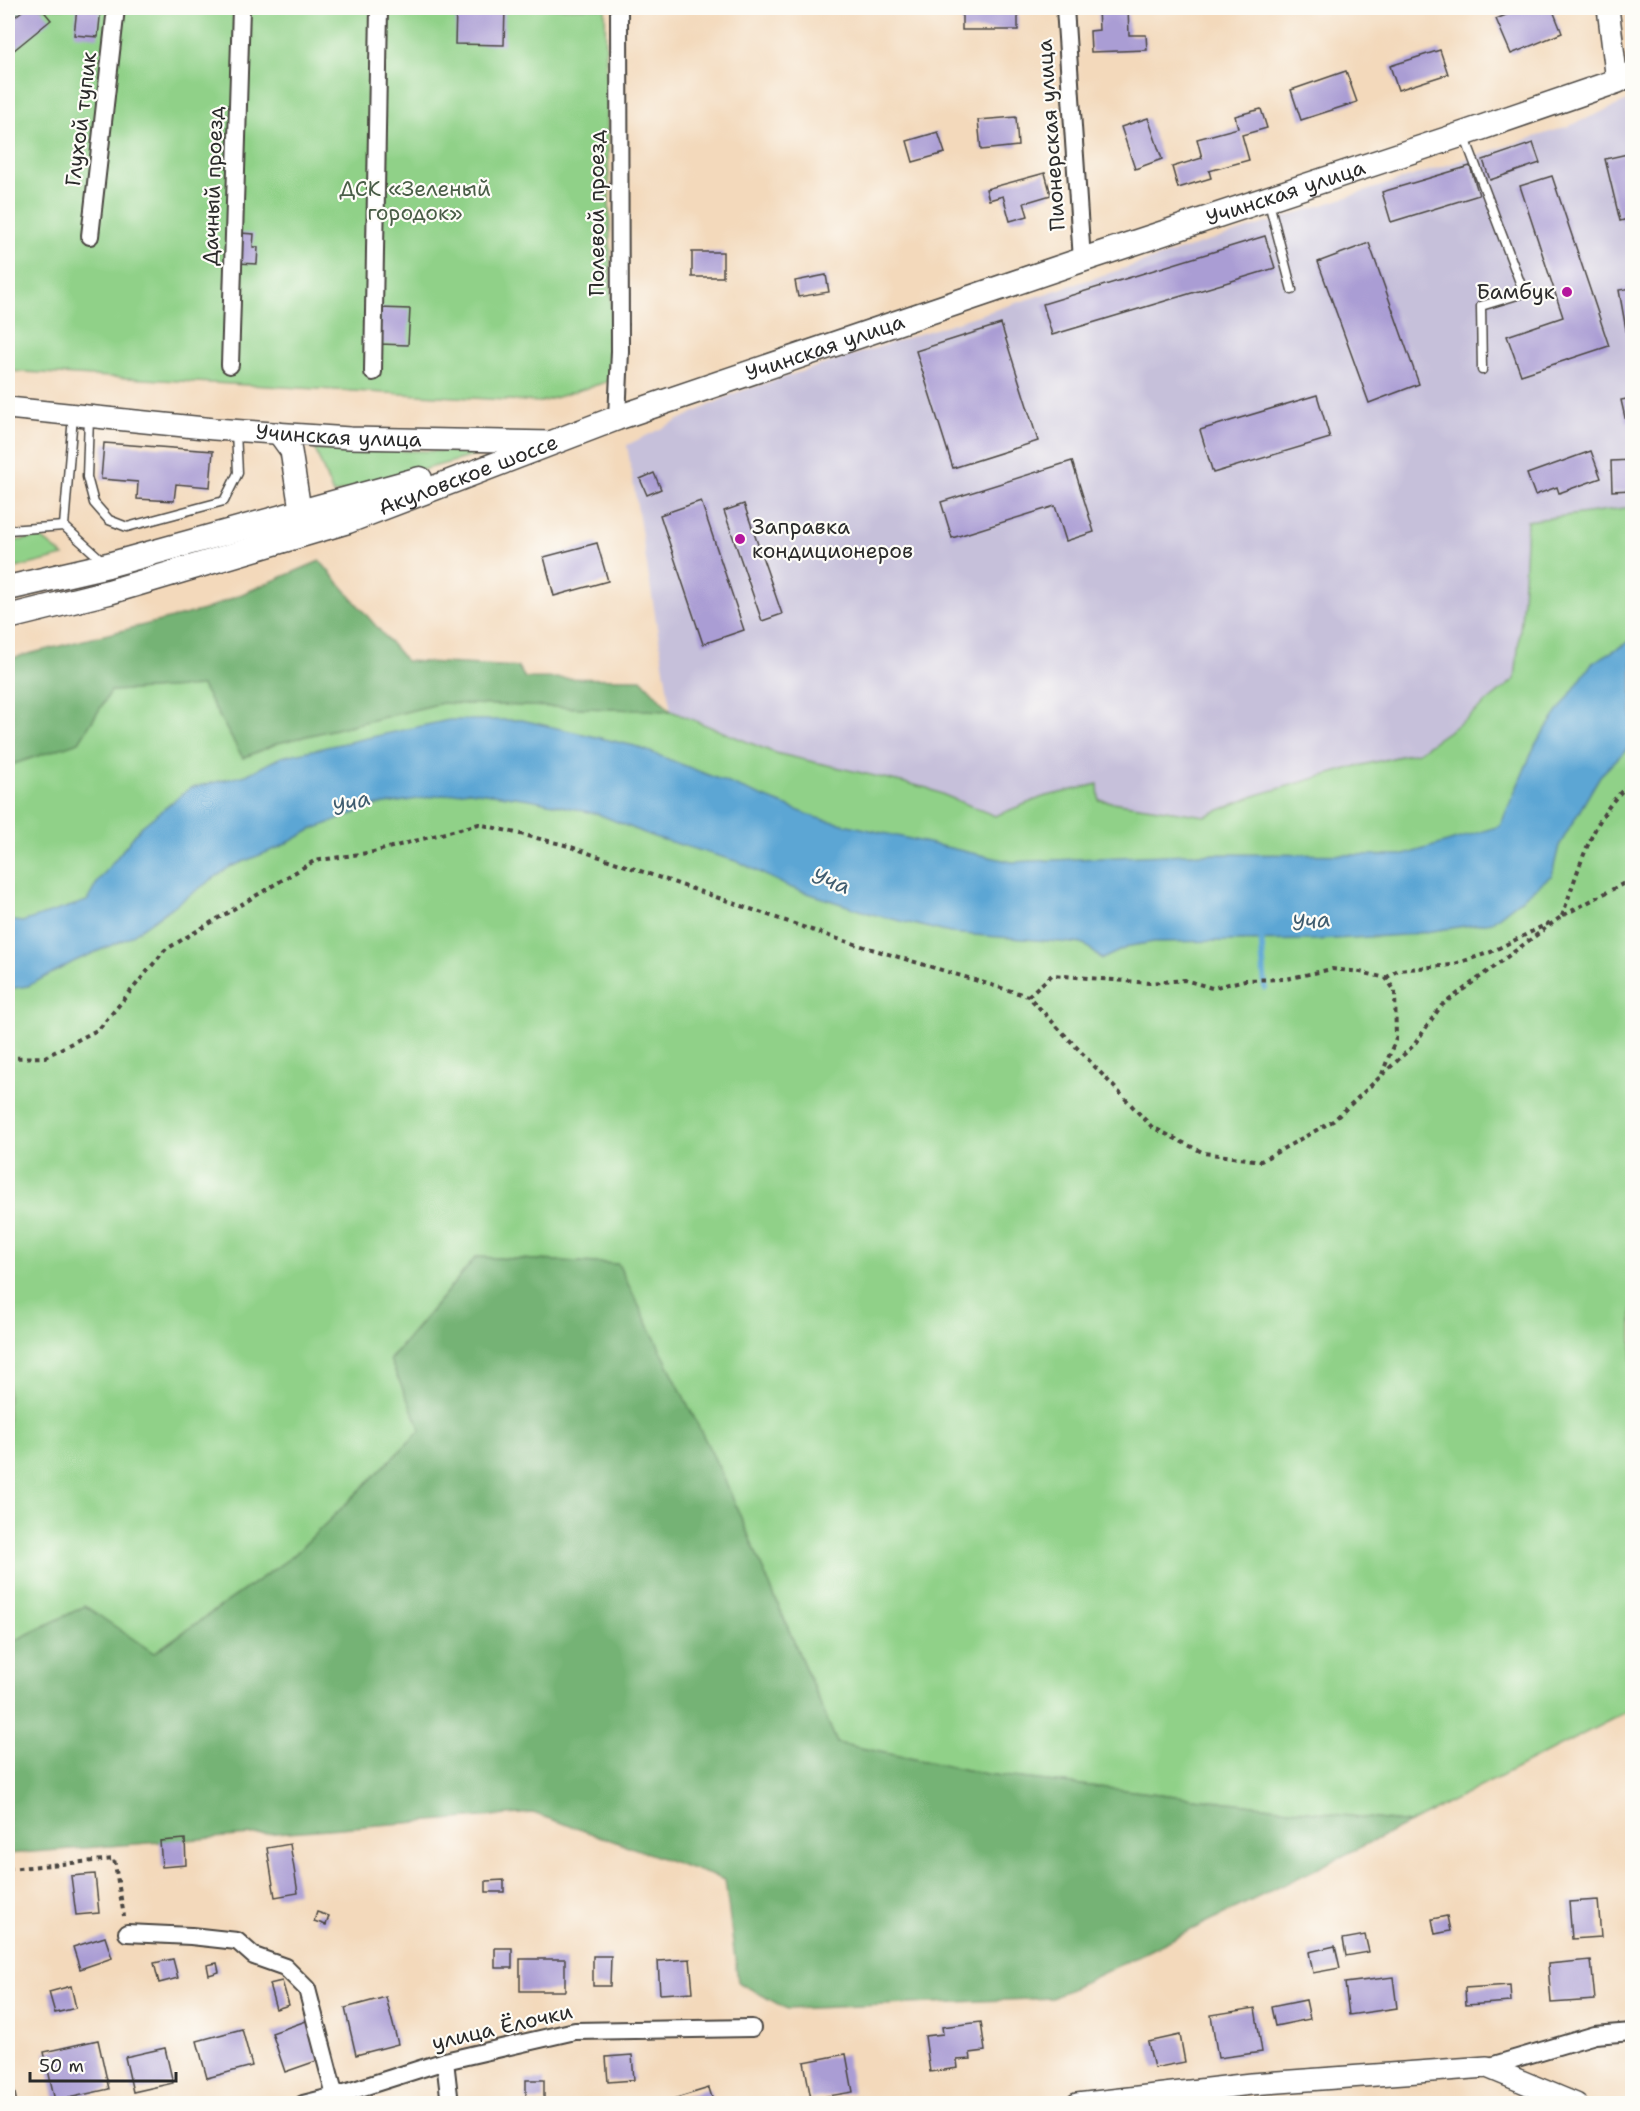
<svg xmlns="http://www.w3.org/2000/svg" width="1640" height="2111" font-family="'Shantell Sans',sans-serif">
	<rect width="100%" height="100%" fill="#fdfcf7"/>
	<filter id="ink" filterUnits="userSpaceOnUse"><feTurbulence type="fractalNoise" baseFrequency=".0167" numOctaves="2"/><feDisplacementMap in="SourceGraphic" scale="12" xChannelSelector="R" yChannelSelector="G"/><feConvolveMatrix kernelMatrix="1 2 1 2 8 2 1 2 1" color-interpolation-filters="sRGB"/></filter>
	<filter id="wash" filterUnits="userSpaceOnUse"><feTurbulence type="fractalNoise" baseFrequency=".008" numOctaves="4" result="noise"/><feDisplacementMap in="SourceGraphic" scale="24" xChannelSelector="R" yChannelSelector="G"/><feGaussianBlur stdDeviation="1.35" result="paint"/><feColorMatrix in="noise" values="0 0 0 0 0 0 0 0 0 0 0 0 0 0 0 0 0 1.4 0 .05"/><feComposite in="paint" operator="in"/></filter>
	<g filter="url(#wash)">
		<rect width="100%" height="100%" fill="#f3d9bb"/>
		<path fill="#c6c0da" d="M1632,99v408l-105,14 -4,79 -8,80 -49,39 -48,33 -64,15 -97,28 -52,22 -106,-17 -1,-16 -55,13 -48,19 -68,-28 -152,-35 -104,-42 -44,-266 108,-52 834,-267z"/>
		<g fill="#90d188" stroke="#5e7e5a" stroke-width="1.5">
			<path d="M8,8h597l8,372 -72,22 -533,-31z"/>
			<path d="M315,449l173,3 -155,42z"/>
			<path d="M1632,507v1202l-222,114 -424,-49 -149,-31 -113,-265 -106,-214 -142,-7 -86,102 31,71 -128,126 -140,97 -68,-47 -77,38v-878l71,-24 32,-51 91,-5 41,72 35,-15 164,-40 229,8 104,42 152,35 68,28 48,-19 55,-13 1,16 106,16 52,-21 97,-28 64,-15 48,-33 49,-40 8,-79 4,-79z"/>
			<path d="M40,537l24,19 -56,14v-28z"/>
		</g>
		<g fill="#74b374" stroke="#506f50" stroke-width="1.5">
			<path d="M320,561l86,100 112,6 7,11 116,1 30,32 -229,-8 -164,40 -35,15 -41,-72 -91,5 -32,51 -71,24v-107l196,-49z"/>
			<path d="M476,1257l142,7 106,214 113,265 149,31 424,49 -358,175 -265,11 -49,-27 -13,-102 -192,-67 -525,41v-210l77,-38 69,47 139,-97 128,-126 -31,-70z"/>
		</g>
		<path fill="#5ca6d4" stroke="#446880" stroke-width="1.5" d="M1632,640v104l-32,32 -41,70 -7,29 -60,47 -87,13 -89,5 -162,2 -24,4 -28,13 -18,-15 -134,-11 -78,-19 -83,-27 -50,-25 -85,-25 -56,-23 -68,-15 -61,-8 -96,15 -62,24 -31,17 -50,20 -102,71 -53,23 -47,25 -20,3v-69l14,2 65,-21 11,-20 43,-54 49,-39 56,-13 35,-18 168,-37h73l113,26 182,72 195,44 175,-8 217,1 96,-29 36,-83 56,-80z"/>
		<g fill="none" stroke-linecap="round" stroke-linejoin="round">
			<path stroke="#5ca6d4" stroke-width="6" d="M1261,934l4,54"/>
		</g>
		<g id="blocks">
			<g fill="#aa9dd4">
				<path d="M26,8h15l10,12 -43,35v-33z"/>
				<path d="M77,8h24l-3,29 -24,-2z"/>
				<path d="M456,8h49l-1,37 -49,-1z"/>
				<rect x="962" y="8" width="56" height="22"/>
				<path d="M1098,8h30l1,27h17l1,15 -56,2 -1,-21 9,-1z"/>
				<path d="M1523,8h29l10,25 -51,21 -15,-35z"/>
				<path d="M1440,50l8,24 -50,16 -8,-24z"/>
				<path d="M1346,71l11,31 -56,18 -10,-30z"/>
				<path d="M1261,109l6,19 -25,7 7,25 -40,11 2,7 -33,10 -6,-21 30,-9 -5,-19 41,-11 -3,-12z"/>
				<path d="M1016,117l2,29 -37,4 -3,-30z"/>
				<path d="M1148,118l14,41 -27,10 -14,-42z"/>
				<path d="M938,132l7,21 -32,9 -6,-21z"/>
				<path d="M1533,143l7,20 -50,17 -7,-20z"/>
				<path d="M1632,153v65l-12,3 -15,-62z"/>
				<path d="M1470,166l9,29 -88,27 -9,-30z"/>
				<path d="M1045,173l6,22 -27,8 4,13 -18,5 -7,-25 -14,4 -3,-11z"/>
				<path d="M1552,176l57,170 -88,29 -14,-39 56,-19 -43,-131z"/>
				<path d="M240,233l14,1 -1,13h5l-1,17 -20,-1z"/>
				<path d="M1265,236l10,32 -223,67 -9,-31z"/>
				<path d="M1369,243l50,141 -50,19 -51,-141z"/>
				<rect x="692" y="252" width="31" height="25"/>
				<path d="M826,275l3,17 -31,5 -3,-16z"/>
				<path d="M1632,288v46l-5,1 -8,-45z"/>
				<path d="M380,308l30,1 -2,36 -29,-1z"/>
				<path d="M1001,324l37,117 -85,27 -37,-117z"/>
				<path d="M1317,395l13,43 -117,35 -13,-43z"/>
				<path d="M1632,398v23l-6,1 -5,-22z"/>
				<path d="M104,443l109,8 -3,36 -34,-3 -2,17 -37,-2 1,-17 -37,-3z"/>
				<path d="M1591,451l10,27 -42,15 -2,-6 -22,8 -8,-21z"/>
				<path d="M1632,460v30l-20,1 -1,-30z"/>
				<path d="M1072,461l22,71 -28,9 -11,-35 -103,32 -11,-36z"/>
				<path d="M654,473l7,16 -14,6 -7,-16z"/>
				<path d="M701,501l43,129 -41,14 -43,-129z"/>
				<path d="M744,504l38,110 -20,7 -38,-110z"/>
				<path d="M597,543l11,38 -54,15 -10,-39z"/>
				<path d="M185,1839l1,26 -24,2 -2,-26z"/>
				<path d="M290,1844l8,49 -23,4 -8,-49z"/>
				<path d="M95,1874l4,39 -23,2 -5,-39z"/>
				<path d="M504,1880v12h-18v-11z"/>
				<path d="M1598,1900l3,37 -29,2 -3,-37z"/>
				<path d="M317,1912l12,4 -3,9 -12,-4z"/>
				<path d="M1447,1916l3,15 -15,3 -3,-15z"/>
				<path d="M1365,1935l4,17 -23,4 -3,-17z"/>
				<path d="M105,1937l7,21 -32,11 -7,-22z"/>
				<path d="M1335,1946l5,22 -27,5 -4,-21z"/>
				<rect x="495" y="1948" width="17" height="20"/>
				<path d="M593,1956h18l-1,30h-17z"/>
				<path d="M173,1959l5,19 -19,5 -5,-20z"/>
				<rect x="520" y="1959" width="45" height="32"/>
				<path d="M690,1959l3,33 -33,2 -2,-33z"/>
				<path d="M1591,1960l4,40 -44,3 -3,-39z"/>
				<path d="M217,1963l2,9 -10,3 -2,-10z"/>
				<path d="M1393,1977l4,31 -48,7 -4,-32z"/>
				<path d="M282,1981l7,24 -13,4 -7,-25z"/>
				<path d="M1510,1985l1,17 -45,3 -1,-17z"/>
				<path d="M71,1986l5,22 -21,5 -6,-21z"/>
				<path d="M386,1997l12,47 -42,11 -11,-47z"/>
				<path d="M1306,2000l4,19 -35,7 -4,-19z"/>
				<path d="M1255,2008l7,44 -44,6 -7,-43z"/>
				<path d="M309,2020l13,39 -37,13 -13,-39z"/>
				<path d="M981,2022l4,29 -15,2 1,6 -14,1 1,8 -28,4 -5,-36 18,-2 -1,-7z"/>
				<path d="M242,2029l10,37 -45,12 -10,-37z"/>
				<path d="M1180,2035l5,27 -31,6 -6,-26z"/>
				<path d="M98,2040l11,49 -54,12 -11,-49z"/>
				<path d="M165,2048l8,35 -40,9 -8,-35z"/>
				<path d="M846,2054l7,38 -42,7 -7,-37z"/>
				<path d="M632,2055l2,25 -26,2 -2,-25z"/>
				<path d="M11,2072l6,32h-9v-31z"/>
				<rect x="526" y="2080" width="18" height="20"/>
				<path d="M709,2088l5,16h-39l-2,-5z"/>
			</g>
		</g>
	</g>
	<g filter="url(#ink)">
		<use href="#blocks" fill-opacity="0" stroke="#494541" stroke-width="1.5"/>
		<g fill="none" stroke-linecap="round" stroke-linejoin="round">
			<defs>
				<g id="service">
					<path d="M1464,135l60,158 -43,13 1,64"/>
					<path d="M1268,199l24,91"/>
					<path d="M89,417l-2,60 7,26 15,17 18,7 97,-26 14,-28 -2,-41"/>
					<path d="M64,526l9,-110"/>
					<path d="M8,530l56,-4 41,37"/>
				</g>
				<g id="minor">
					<path d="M1065,8l17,252"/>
					<path d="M90,236l26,-228"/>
					<path d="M230,365l11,-357"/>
					<path d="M373,372l6,-364"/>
					<path d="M617,418l3,-67 -1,-343"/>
					<path d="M127,1933l64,3 46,5 17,15 31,11 22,22 28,107"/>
					<path d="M445,2061l5,43"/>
					<path d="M1487,2067l108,-32 37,-3"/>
					<path d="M303,2104l32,-8 110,-35 130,-30 177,-3"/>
				</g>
				<g id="tertiary">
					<path d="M1608,8l9,73"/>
					<path id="s1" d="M8,408l206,21 136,9 202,4"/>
					<path d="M278,433l13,18 12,78"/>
					<path d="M1077,2104l174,-20 236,-17 89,37"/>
				</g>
				<g id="secondary">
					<path d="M8,588l100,-23 312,-86"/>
					<path id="s2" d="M8,617l101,-25 239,-71 269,-103 465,-158 381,-126 154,-53 15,-7"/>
				</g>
			</defs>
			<use href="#service" stroke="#494541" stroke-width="11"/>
			<use href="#minor" stroke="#494541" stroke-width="20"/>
			<use href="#tertiary" stroke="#494541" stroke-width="24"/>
			<use href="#secondary" stroke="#494541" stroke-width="27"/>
			<g stroke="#494541" stroke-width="4" stroke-dasharray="4.5 4.5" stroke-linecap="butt">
				<path d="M1562,916c17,-46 30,-102 70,-134"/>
				<path d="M1386,978l12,-8 54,-5 39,-13 62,-31"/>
				<path d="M1028,996l24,-21 98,8 35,-3 27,8 33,-8 41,-1 46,-10 28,3 26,6 9,13 1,47 -14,36"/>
				<path d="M8,1058l37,-1 54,-28 66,-79 149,-89 59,-9 106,-28 86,21 270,93 193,58 124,131 52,26 57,8 72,-40 81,-76 27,-39 121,-90 70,-37"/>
				<path d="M8,1869l106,-10 10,57"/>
			</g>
			<use href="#service" stroke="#fff" stroke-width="8"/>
			<use href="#minor" stroke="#fff" stroke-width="16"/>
			<use href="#tertiary" stroke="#fff" stroke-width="21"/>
			<use href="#secondary" stroke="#fff" stroke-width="24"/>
		</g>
	</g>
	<g fill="#b5179e" stroke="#fdfcf7" stroke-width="2">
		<circle cx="1567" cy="292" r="6"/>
		<circle cx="740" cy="539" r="6"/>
	</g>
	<g text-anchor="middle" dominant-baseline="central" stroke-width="4.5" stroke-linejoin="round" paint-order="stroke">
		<g font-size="21" fill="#2b2b2b" stroke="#fdfcf7">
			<text transform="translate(81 119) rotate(-83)">Глухой тупик</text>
			<text transform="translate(1051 135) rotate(-94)">Пионерская улица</text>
			<text transform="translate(213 186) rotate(-88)">Дачный проезд</text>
			<text stroke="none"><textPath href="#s2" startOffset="1347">Учинская улица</textPath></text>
			<text transform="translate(597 213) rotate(-90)">Полевой проезд</text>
			<text stroke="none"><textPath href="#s2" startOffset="861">Учинская улица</textPath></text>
			<text stroke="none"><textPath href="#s1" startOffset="332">Учинская улица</textPath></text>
			<text stroke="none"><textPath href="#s2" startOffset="482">Акуловское шоссе</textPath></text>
			<text transform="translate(502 2027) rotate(-13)">улица Ёлочки</text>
		</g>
		<g font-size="21" fill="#495d47" stroke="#fdfcf7">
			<text x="415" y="189">ДСК «Зеленый<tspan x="415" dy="24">городок»</tspan></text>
		</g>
		<g font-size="21" fill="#2b2b2b" stroke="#fdfcf7" text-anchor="end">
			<text x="1555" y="292">Бамбук</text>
			<text x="752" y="527" text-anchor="start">Заправка<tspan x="752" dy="24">кондиционеров</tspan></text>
		</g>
		<g font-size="22" font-style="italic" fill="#3f5c6f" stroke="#fdfcf7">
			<text transform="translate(351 803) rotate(-18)">Уча</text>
			<text transform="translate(831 881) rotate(19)">Уча</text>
			<text transform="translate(1311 921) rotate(-7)">Уча</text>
		</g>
	</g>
	<rect width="1640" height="2111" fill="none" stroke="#fdfcf7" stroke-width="30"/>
	<path d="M30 2072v9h146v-9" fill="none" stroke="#2b2b2b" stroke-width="3"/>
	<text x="39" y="2072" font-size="18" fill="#2b2b2b" stroke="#fdfcf7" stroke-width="4.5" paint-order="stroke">50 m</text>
</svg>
